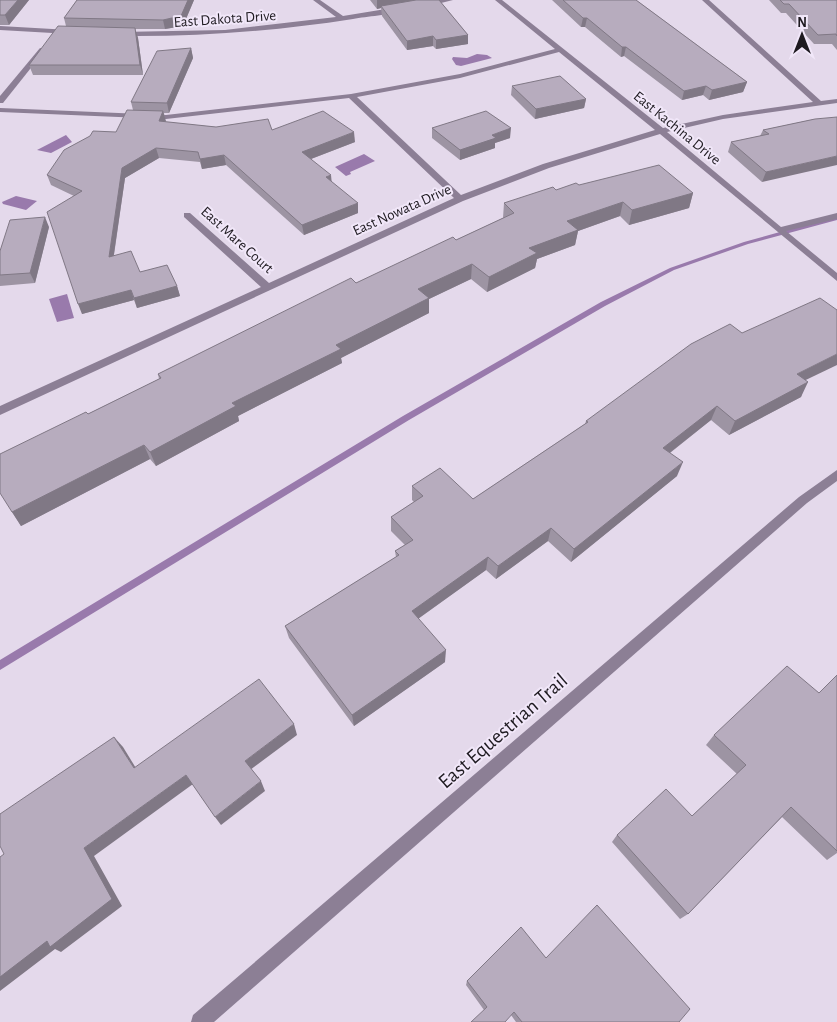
<svg xmlns="http://www.w3.org/2000/svg" width="837" height="1022" font-family="'Alegreya Sans',sans-serif">
	<rect width="100%" height="100%" fill="#e4d9eb"/>
	<g fill="#997aac">
		<path d="M477,54l10,1 5,3 -31,8 -5,-1 -4,-6 1,-2 14,1z"/>
		<path d="M66,135l6,7 -21,11 -14,-3z"/>
		<path d="M364,154l11,7 -25,11 1,2 -5,2 -11,-9z"/>
		<path d="M16,196l21,5 -11,9 -23,-6 -1,-2z"/>
		<path d="M67,294l7,24 -17,4 -8,-23z"/>
	</g>
	<g fill="none" stroke-linecap="round" stroke-linejoin="round">
		<path fill="#997aac" fill-rule="evenodd" d="M837,216v4l-89,24 -74,26 -69,36 -196,114 -409,250v-10l403,-244 198,-114 69,-34 74,-26z"/>
		<g fill="#8c7f95" fill-rule="evenodd">
			<path d="M313,0h7l23,16 55,-9 3,2c-11,7 -34,7 -48,10 -77,12 -155,18 -233,17l-3,-2 3,-2 105,-2 111,-13z"/>
			<path d="M440,0h13l-28,7 -3,-2z"/>
			<path d="M495,0h7l161,128 60,-13 90,-13 -111,-102h7l112,101 16,-2v4l-114,16 -56,13 114,95 56,-14v6l-51,12 51,42v8l-177,-147 -111,34 -86,33 -463,214v-9l261,-119 -77,-70v-4h6l79,70 185,-85 -105,-100 -183,21 -166,-7v-4l166,7 185,-21 109,-20 95,-25zM559,52l96,78 -112,34 -82,31 -104,-98 103,-19z"/>
			<path d="M0,26l70,4 3,2 -3,2 -70,-4z"/>
			<path d="M40,48l6,1 -43,54h-3v-7z"/>
			<path d="M837,470v11l-30,22 -593,519h-23l2,-7 606,-518z"/>
		</g>
	</g>
	<g fill="#9d94a3">
		<path d="M0,0h29l-20,25h-9z"/>
		<path d="M77,0h117l-11,26 -18,3h-30l3,9 5,37h-110l-4,-10 37,-39 -2,-8z"/>
		<path d="M370,0h69l29,35v9l-32,5 -3,-3 -26,4 -25,-34 -1,-8 -4,1z"/>
		<path d="M552,0h84l111,82 -4,10 -34,8 -6,-5 -21,5 -58,-44 -3,1 -36,-30h-4z"/>
		<path d="M769,0h68v50l-5,-6h-18l-28,-31h-5z"/>
		<path d="M191,48l2,10 -24,55h-5l1,9 51,5 56,3 83,12 -44,17 21,23 26,31 -54,22 -78,-70 -24,4 -2,-7 -41,-4 -34,20 -11,77 26,17 37,14 3,10 -43,12 -3,-8 -52,14 -8,-118 -23,-11 -4,-10 69,-43 17,-22 -2,-8z"/>
		<path d="M512,86l74,13 -2,9 -49,11 -24,-24z"/>
		<path d="M815,119l-53,63 -34,-30 3,-10 29,-6 3,-6z"/>
		<path d="M432,128l78,10 -15,5v5l-35,12 -28,-22z"/>
		<path d="M579,185l114,8 -4,15 -60,17 -9,-9 -42,15 -3,14 -38,14 -2,9 -48,24 -16,-13 -42,20v14l-88,45 1,5 -104,53 1,5 -83,45 -6,-7 -129,67 -9,-14 76,-98 71,-35 -1,-5 198,-91 100,-43 47,-22 1,-15 52,-13z"/>
		<path d="M49,227l-14,56 -35,3v-35z"/>
		<path d="M806,380l-5,17 -72,38 -18,-15 -41,33 7,23 -106,86 -23,-21 -52,38 -10,-9 -68,49 27,43 -91,64 -65,-88 -4,-12 111,-69 -1,-6 10,-6 -14,-14v-14l23,-15 -2,-2v-14l61,13 112,-75 1,-3z"/>
		<path d="M837,675v178l-10,7 -45,-43 -94,97 -8,5 -68,-77 5,-7 75,-19 45,-42 -31,-29 8,-10 105,-42z"/>
		<path d="M546,958l133,64h-163l-5,-7 -27,-5 -18,-25 1,-4z"/>
	</g>
	<g fill="#807885">
		<path d="M18,0h11l-20,25 -4,-10z"/>
		<path d="M188,0h6l-11,26 -18,3 -2,-9z"/>
		<path d="M377,0h51l-47,6v2l-4,1z"/>
		<path d="M583,18h4l-2,9h-4z"/>
		<path d="M135,28l3,10 5,37 -3,-10z"/>
		<path d="M468,35v9l-32,5v-9z"/>
		<path d="M433,36v10l-26,4v-9z"/>
		<path d="M622,47h4l-2,9 -3,1z"/>
		<path d="M191,48l2,10 -24,55 -2,-10z"/>
		<path d="M747,82l-4,10 -34,8 3,-10z"/>
		<path d="M706,86l-3,9 -21,5 2,-9z"/>
		<path d="M586,99l-2,9 -49,11 1,-10z"/>
		<path d="M163,111l3,10 -5,10 -2,-10z"/>
		<path d="M511,128l-1,10 -15,5v5l-35,12v-10l32,-15z"/>
		<path d="M354,132l1,10 -52,20 -1,-10z"/>
		<path d="M156,148l3,10 -34,20 -13,89 -3,-10 13,-89z"/>
		<path d="M224,155l2,10 -24,4 -2,-10z"/>
		<path d="M837,156v9l-75,17 4,-10z"/>
		<path d="M331,175l1,10 -6,-8z"/>
		<path d="M693,193l-4,15 -60,17 3,-15z"/>
		<path d="M623,202l-3,14 -42,15 -3,14 -38,14 -2,9 -48,24 2,-15 78,-56z"/>
		<path d="M358,203v10l-54,22 -2,-10z"/>
		<path d="M45,217l4,10 -14,56 -5,-10z"/>
		<path d="M472,264l-1,15 -42,20v14l-88,45 1,5 -104,53 1,5 -83,45 -6,-14 82,-49 104,-58 82,-56z"/>
		<path d="M177,286l3,10 -43,12 -3,-10z"/>
		<path d="M131,290l3,10 -52,14 -4,-10z"/>
		<path d="M837,354v11l-48,23 8,-14z"/>
		<path d="M808,382l-7,15 -72,38 6,-14z"/>
		<path d="M717,406l-6,14 -53,42 5,-14z"/>
		<path d="M144,445l6,14 -129,67 -9,-14z"/>
		<path d="M683,462l-6,14 -106,86 3,-13z"/>
		<path d="M551,528l-3,13 -52,38 2,-13z"/>
		<path d="M488,557l-2,13 -74,53v-12z"/>
		<path d="M446,650l-1,12 -91,64 -2,-11z"/>
		<path d="M294,724l3,11 -47,35 -5,-9z"/>
		<path d="M114,737l9,10 19,31 -8,-10z"/>
		<path d="M186,775l7,9 -99,72 28,50 -61,46 -6,-3 -55,42v-14l84,-129z"/>
		<path d="M261,781l4,10 -44,34 -6,-8z"/>
	</g>
	<g fill="#b7acbe" stroke="#807885">
		<path d="M0,0h18l-13,15h-5z"/>
		<path d="M77,0h111l-7,16 -18,4 -99,-2z"/>
		<path d="M416,0h23l29,35 -32,5 -3,-4 -26,5 -26,-35z"/>
		<path d="M563,0h73l111,82 -35,8 -6,-4 -22,5 -58,-44h-4l-35,-29h-4z"/>
		<path d="M780,0h57v36l-1,-2 -18,1 -29,-31h-5z"/>
		<path d="M58,26l77,2 5,37h-111z"/>
		<path d="M191,48l-24,55 -36,-1 26,-51z"/>
		<path d="M560,76l26,23 -50,10 -24,-23z"/>
		<path d="M127,110l36,1 -4,10 57,6 52,-8 4,11 51,-19 31,21 -52,20 29,23 -5,2 32,26 -56,22 -78,-70 -24,4 -2,-7 -42,-4 -34,20 -13,89 22,-6 9,21 27,-7 10,21 -43,12 -3,-8 -53,14 -31,-92 35,-21 -35,-16 17,-25 26,-14 3,-5 23,1z"/>
		<path d="M486,111l25,17 -19,7 4,3 -36,12 -28,-22z"/>
		<path d="M837,117v39l-71,16 -35,-30 38,-8 -6,-4 52,-11z"/>
		<path d="M659,165l34,28 -61,17 -9,-8 -56,19 11,9 -49,18 8,5 -48,24 -17,-13 -54,25 11,9 -93,47 5,4 -109,54 4,3 -86,46 -6,-7 -132,67 -12,-19v-39l86,-42 2,2 73,-36 -3,-4 193,-96 5,5 97,-46 3,3 58,-27 -10,-10 49,-16 3,3 20,-7 3,2z"/>
		<path d="M45,217l-15,56 -30,2v-24l10,-31z"/>
		<path d="M820,298l17,12v44l-40,20 11,8 -73,39 -18,-15 -54,42 20,14 -109,87 -23,-21 -53,38 -10,-9 -76,54 34,39 -94,65 -67,-89 114,-71 -4,-4 18,-11 -22,-23 32,-21 -11,-10 28,-18 33,31 115,-77 -2,-1 105,-77 39,-20 12,9z"/>
		<path d="M787,666l32,27 18,-18v176l-46,-44 -103,107 -71,-79 49,-46 26,27 54,-51 -32,-30z"/>
		<path d="M259,679l35,45 -49,37 16,20 -46,36 -29,-42 -102,73 28,51 -62,48 -3,-6 -47,36v-120l4,-3 -4,-8v-32l114,-77 20,31z"/>
		<path d="M597,905l93,104 -11,13h-157l-8,-10 -9,10h-34l16,-15 -20,-26 54,-54 25,31z"/>
	</g>
	<g text-anchor="middle" dominant-baseline="central" stroke-width="4" stroke-linejoin="round" paint-order="stroke">
		<g font-size="15" fill="#1e1a20" stroke="#f1e7f9">
			<text transform="translate(225 19) rotate(-4)">East Dakota Drive</text>
			<text transform="translate(677 128) rotate(39)">East Kachina Drive</text>
			<text transform="translate(402 210) rotate(-24)">East Nowata Drive</text>
			<text transform="translate(237 240) rotate(42)">East Mare Court</text>
		</g>
		<g font-size="21" fill="#1e1a20" stroke="#f1e7f9">
			<text transform="translate(503 731) rotate(-41)">East Equestrian Trail</text>
		</g>
	</g>
	<g transform="translate(802 35)" stroke="#f1e7f9" stroke-width="4" paint-order="stroke">
	<path d="M0-4L9 19L0 12L-9 19Z" fill="#1e1a20"/>
	<text y="-8" font-size="14" font-weight="bold" text-anchor="middle" fill="#1e1a20">N</text>
	</g>
</svg>
